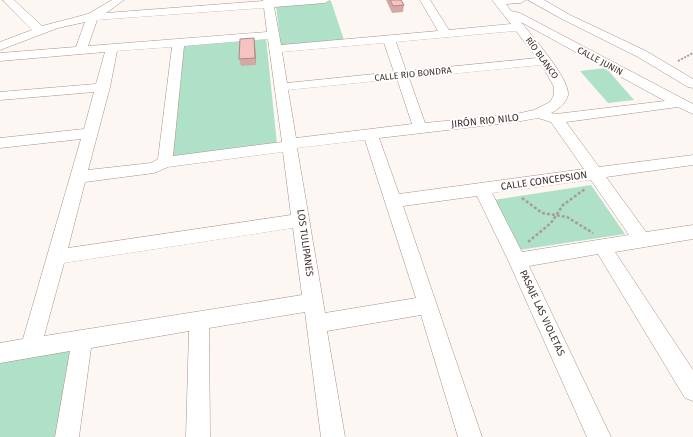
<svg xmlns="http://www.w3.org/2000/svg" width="693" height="437" font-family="'Fira Sans',sans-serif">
	<rect width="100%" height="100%" fill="#fdf7f4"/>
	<g fill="#afe1c9">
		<path d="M331,1l13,39 -63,7 -5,-41z"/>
		<path d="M266,38l11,106 -107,13 11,-112z"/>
		<path d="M606,68l28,32 -26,3 -28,-32z"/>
		<path d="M591,185l34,49 -106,16 -26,-50z"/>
		<path d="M73,349l-13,88h-60v-74z"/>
	</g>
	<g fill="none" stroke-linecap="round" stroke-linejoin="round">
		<defs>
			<g id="minor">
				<path d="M3,0h11l28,26 46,-12 24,-14h12l-18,13 157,-12v-1h67l-5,3 -51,4 7,38 157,-14 -18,-31h10l19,30 62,-6 -19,-24h34l-5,3 -15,1 5,7 9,2 173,91v10l-15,-7 -112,15 33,45 94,-12v10l-87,12 40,55 47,-7v14l-78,13 78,118v31l-8,-3 -87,-144 -69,12 82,171h-24l-79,-177 -31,-64 -74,10 79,231h-24l-37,-122 -94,16 18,106h-24l-16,-125 -96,16 1,109h-24l3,-106 -98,17 -12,89h-24l15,-86 -70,12v-20l23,-4 58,-200 -81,9v-10l84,-9 10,-37 -94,8v-8l96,-8 9,-32 -105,9v-8l76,-6 9,-25 -27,6 -58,22v-8l32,-12zM264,8l3,24 -179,14 9,-26zM521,22l144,79 -109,13 -5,-1c6,-3 15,-9 17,-18 2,-16 -36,-59 -47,-73zM516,31l21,27 -131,13 -10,-29zM268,39l14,103 -109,14 11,-110zM384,43l10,29 -107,11 -5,-31zM172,47l-14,112 -7,4 -63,7 22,-83 7,-36zM542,65l12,22v8l-4,7 -16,8 -18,4 -91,9 -16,-45zM397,79l15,45 -116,14 -8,-48zM538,118l13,4 33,47 -185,25 -20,-56 137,-16zM365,140l51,158 -91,15 -28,-165zM283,152l8,63 -223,33 17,-66 69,-9 14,-6zM591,180l38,55 -107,17 -30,-59zM293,228l9,67 -258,41 20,-73z"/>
				<path d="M528,0h16l26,15 76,36 47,28v9l-5,-1 -50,-30 -76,-38z"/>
			</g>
		</defs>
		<use href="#minor" stroke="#ae9084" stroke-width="1"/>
		<path stroke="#a69d99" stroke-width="2" stroke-dasharray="2 1.5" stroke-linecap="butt" d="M678,61l15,-8"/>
		<g stroke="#a69d99" stroke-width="2.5" stroke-dasharray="3 2" stroke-linecap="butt">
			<path d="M522,198l20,15 25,4 26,16"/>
			<path d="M528,242l23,-19 12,-18 22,-16"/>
		</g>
		<use href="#minor" fill="#fff" fill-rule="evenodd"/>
	</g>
	<g fill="#d4a9a5">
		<path d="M386,0h15l3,5 -1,7 -11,1z"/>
		<path d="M255,45l1,20 -15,1 -2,-7z"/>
	</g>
	<path fill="#ac8986" d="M254,38l1,7 1,20 -1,-7z"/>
	<g fill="#f6c4c0" stroke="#ac8986">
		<path d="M390,0h11l3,5 -11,1z"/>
		<path d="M254,38l1,20 -16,1 1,-20z"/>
	</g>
	<g text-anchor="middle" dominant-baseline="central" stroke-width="4" stroke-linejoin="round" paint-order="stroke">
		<g font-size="9" fill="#3d302b" stroke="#fff">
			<text transform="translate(542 58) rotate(54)">RÍO BLANCO</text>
			<text transform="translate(600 61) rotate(28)">CALLE JUNIN</text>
			<text transform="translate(413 74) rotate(-6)">CALLE RIO BONDRA</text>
		</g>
		<g font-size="10" fill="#3d302b" stroke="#fff">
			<text transform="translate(485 121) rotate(-6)">JIRÓN RIO NILO</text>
			<text transform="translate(544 181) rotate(-8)">CALLE CONCEPSION</text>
			<text transform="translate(305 243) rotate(82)">LOS TULIPANES</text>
			<text transform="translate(542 313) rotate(65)">PASAJE LAS VIOLETAS</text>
		</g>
	</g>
</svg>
